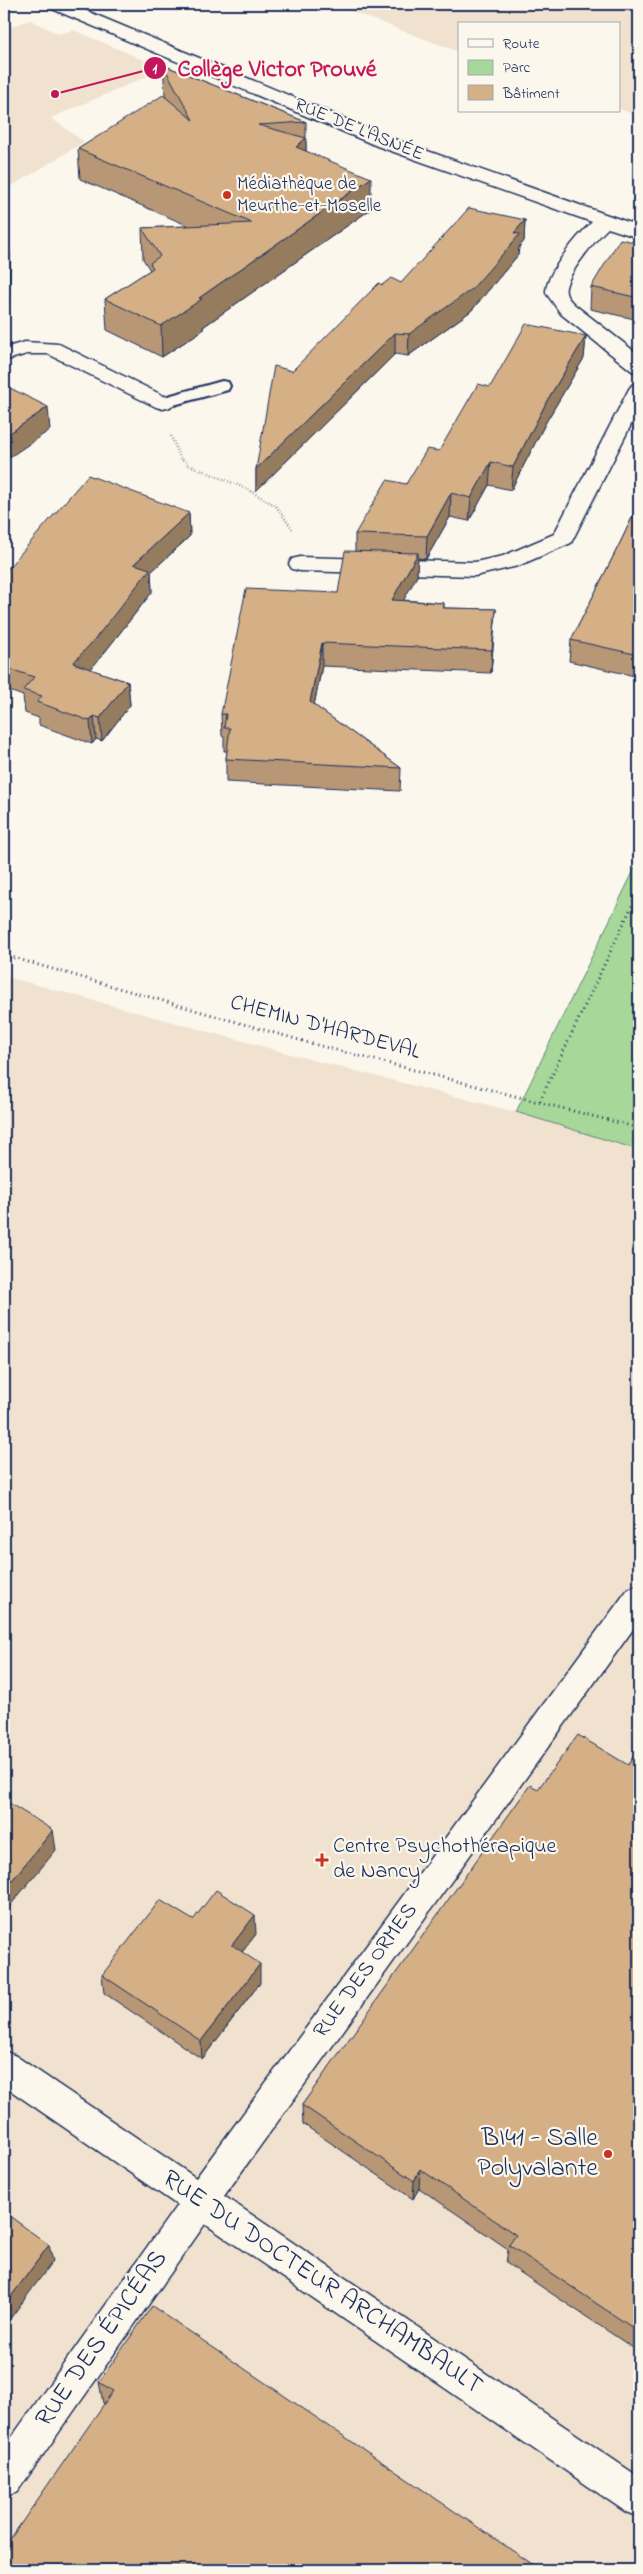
<svg xmlns="http://www.w3.org/2000/svg" width="643" height="2574" font-family="'Indie Flower',sans-serif">
	<rect width="100%" height="100%" fill="#fbf7ec"/>
	<filter id="ink" filterUnits="userSpaceOnUse"><feTurbulence type="fractalNoise" baseFrequency=".02" numOctaves="2"/><feDisplacementMap in="SourceGraphic" scale="10" xChannelSelector="R" yChannelSelector="G"/><feConvolveMatrix kernelMatrix="1 2 1 2 8 2 1 2 1" color-interpolation-filters="sRGB"/></filter>
	<g filter="url(#ink)">
		<g fill="#f0e2ce">
			<path d="M332,4h307v112l-20,-7v-85h-160v28z"/>
			<path d="M30,20l29,14 15,-4 90,39 -113,49 33,24 -80,49v-169l6,5z"/>
			<path d="M4,976l297,81 215,55 123,38v1420h-635z"/>
		</g>
		<path fill="#a8d899" stroke="#62847c" d="M639,860v290l-123,-38z"/>
		<g fill="none" stroke-linecap="round" stroke-linejoin="round">
			<defs>
				<path id="lane" d="M222,381l6,1 2,4 -2,4 -65,18 -8,-5 2,-4z"/>
				<g id="street">
					<path d="M47,4h23l321,134 248,88v12l-31,-10c-10,9 -46,51 -42,65 1,5 6,9 9,12l64,50v18l-7,-2 -71,-57 -15,-21c-1,-19 32,-58 46,-71l-215,-76 -327,-138z"/>
					<path d="M25,342l34,2 111,55 3,4 -3,4 -7,2 -7,-2 -108,-53h-21l-23,7v-13z"/>
					<path d="M639,383v26l-68,134 -53,23 -43,10 -175,-5 -8,-2 -3,-5 3,-5 8,-2 175,5 28,-6 51,-22 75,-145 3,-4z"/>
					<path d="M639,1585v36l-415,575 415,281v40l-13,-5 -421,-288 -188,268 -13,5v-49l173,-243 -173,-119v-35l12,5 180,122 432,-589z"/>
				</g>
			</defs>
			<use href="#lane" stroke="#1b2f5e" stroke-width="4"/>
			<use href="#street" stroke="#1b2f5e" stroke-width="3"/>
			<path stroke="#1b2f5e" stroke-width="2.5" stroke-dasharray="0.5 2.5" stroke-linecap="butt" d="M171,436l9,22 7,6 60,25 29,17 17,24"/>
			<g stroke="#1b2f5e" stroke-width="3" stroke-dasharray="1 4" stroke-linecap="butt">
				<path d="M4,955l309,89 326,84"/>
				<path d="M540,1101l99,-210"/>
			</g>
			<use href="#lane" fill="#fbf7ec" fill-rule="evenodd"/>
			<use href="#street" fill="#fbf7ec" fill-rule="evenodd"/>
		</g>
		<g fill="#b79774" stroke="#1b2f5e">
			<path d="M163,65l143,57v29l65,58 -168,118v3l-41,27 -55,-27 -2,-31 45,-29 -7,-11 -1,-31 47,-2 -109,-47 -2,-30 88,-51 -1,-3z"/>
			<path d="M525,220l-1,21 -5,6 -1,8 -47,56 -63,45 -13,-2 -139,137v-22l36,-98 90,-86 19,-2z"/>
			<path d="M8,234l2,21 -1,45h-5v-65z"/>
			<path d="M639,243v77l-49,-11 1,-22z"/>
			<path d="M586,336l-2,22 -38,64 -35,68 -22,-5 -20,36 -19,-4 -24,42 -9,-1v18l-14,24 41,3v5l52,1 -5,64 -169,-7 -8,39 87,63 -1,23 -174,-9v-23l1,-8h-3v-14l-2,-1 -1,-22 117,-121 17,-41v-18l84,-83 51,-64z"/>
			<path d="M639,503v174l-70,-16 2,-21 49,-97z"/>
			<path d="M189,513l1,23 -39,36 1,20 -55,70 -7,7 38,13 2,23 -28,36 -6,-2 -4,5 -53,-19v-7l-14,-5 -2,-17 -19,-7v-116z"/>
			<path d="M639,1748v604l-133,-89 2,-14 -89,-61 -6,11 -110,-75 -1,-19 236,-316 90,-24z"/>
			<path d="M193,1920l63,14 -14,18 18,31 -58,76 -98,-66 -2,-18z"/>
			<path d="M99,2382l442,188 -437,-166 -1,-1z"/>
		</g>
		<g fill="#957b5e" stroke="#1b2f5e">
			<path d="M306,138v30l-10,-21z"/>
			<path d="M371,178v31l-168,118v3l-41,27 -1,-31 38,-28z"/>
			<path d="M525,220l-1,21 -5,6 -1,8 -47,56 -63,45 1,-22 105,-101z"/>
			<path d="M8,234l2,21 -1,45 -2,-21z"/>
			<path d="M395,333v21l-139,137v-22z"/>
			<path d="M586,336l-2,22 -38,64 -35,68 2,-23 35,-68z"/>
			<path d="M48,407l2,23 -46,31v-24z"/>
			<path d="M491,462l-2,23 -20,36 2,-23z"/>
			<path d="M451,493l-1,24 -24,42 1,-23z"/>
			<path d="M189,513l1,23 -39,36 1,20 -55,70 -22,24 -2,-23 61,-99z"/>
			<path d="M418,553l-1,23 -26,47 1,-23z"/>
			<path d="M496,609l-2,23 -3,41 1,-23z"/>
			<path d="M322,643v23l-12,59v-23z"/>
			<path d="M128,682l2,23 -28,36 -2,-23z"/>
			<path d="M94,716l2,23 -4,5 -2,-23z"/>
			<path d="M53,1830l3,20 -52,63v-23z"/>
			<path d="M255,1915l1,19 -23,30 -1,-19z"/>
			<path d="M260,1964v19l-58,76 -1,-18z"/>
			<path d="M420,2169l-1,19 -6,11 1,-18z"/>
			<path d="M49,2245l4,16 -49,66v-21z"/>
		</g>
		<g fill="#d5b087" stroke="#1b2f5e">
			<path d="M163,65l143,57 -48,3 48,13 -10,9 75,31 -172,120 3,1 -41,27 -56,-27 48,-31 -3,-5 10,-7 -18,-28 110,-5 -174,-74 85,-54 30,25z"/>
			<path d="M469,208l56,12 -11,13 6,1 -48,55 -63,45 -14,-1 -139,136 18,-103 18,5 87,-88 3,2 9,-7 10,5z"/>
			<path d="M8,234l-1,45h-3v-44z"/>
			<path d="M620,239l19,4v55l-48,-11z"/>
			<path d="M526,324l60,12 -38,63 -35,68 -22,-5 -20,36 -20,-5 -24,43 -72,-2 32,-54 19,4 21,-35 12,2 39,-67 12,3z"/>
			<path d="M4,385l44,22 -44,30z"/>
			<path d="M88,475l101,38 -55,51 16,5 -55,70 -22,24 55,19 -28,36 -6,-2 -4,5 -53,-19 5,-6 -19,-6 11,-13 -30,-10v-94z"/>
			<path d="M639,503v152l-68,-15 49,-97z"/>
			<path d="M345,551l73,2 -26,47 52,3 -1,5 53,1 -4,41 -170,-7 -12,59 91,66 -175,-9 4,-31h-6l2,-14h-5l25,-125 92,4z"/>
			<path d="M578,1735l50,30 11,-17v584l-130,-87 7,-10 -96,-66 -6,12 -112,-76 228,-320 8,4z"/>
			<path d="M4,1800l49,30 -49,60z"/>
			<path d="M216,1890l39,25 -23,30 28,19 -59,77 -99,-66 58,-75 33,20z"/>
			<path d="M4,2212l45,33 -45,61z"/>
			<path d="M152,2306l389,264h-537v-22l109,-157 -14,-9z"/>
		</g>
	</g>
	<g fill="#c8321e" stroke="#fbf7ec" stroke-width="2">
		<circle cx="227" cy="195" r="5"/>
		<path d="M319.5 1852.5h5v5h5v5h-5v5h-5v-5h-5v-5h5z"/>
		<circle cx="608" cy="2154" r="5"/>
	</g>
	<g text-anchor="middle" dominant-baseline="central" stroke-width="4.5" stroke-linejoin="round" paint-order="stroke">
		<g font-size="19" fill="#1b2f5e" stroke="#fbf7ec">
			<text transform="translate(359 130) rotate(22)">RUE DE L'ASNÉE</text>
		</g>
		<g font-size="19" fill="#1b2f5e" stroke="#fbf7ec" text-anchor="start">
			<text x="237" y="184">Médiathèque de<tspan x="237" dy="22">Meurthe-et-Moselle</tspan></text>
		</g>
		<g font-size="22" fill="#1b2f5e" stroke="#fbf7ec">
			<text transform="translate(325 1028) rotate(15)">CHEMIN D'HARDEVAL</text>
			<text transform="translate(366 1971) rotate(-54)">RUE DES ORMES</text>
		</g>
		<g font-size="22" fill="#1b2f5e" stroke="#fbf7ec" text-anchor="start">
			<text x="333" y="1847">Centre Psychothérapique<tspan x="333" dy="25">de Nancy</tspan></text>
		</g>
		<g font-size="26" fill="#1b2f5e" stroke="#fbf7ec" text-anchor="end">
			<text x="598" y="2139">BI41 - Salle<tspan x="598" dy="30">Polyvalante</tspan></text>
		</g>
		<g font-size="26" fill="#1b2f5e" stroke="#fbf7ec">
			<text transform="translate(322 2283) rotate(34)">RUE DU DOCTEUR ARCHAMBAULT</text>
			<text transform="translate(102 2339) rotate(-55)">RUE DES ÉPICÉAS</text>
		</g>
	</g>
	<path fill="none" stroke="#c2185b" stroke-width="2" d="M55 94L155 68"/>
	<g fill="#c2185b" stroke="#fbf7ec" stroke-width="2">
		<circle cx="55" cy="94" r="5"/>
		<circle cx="155" cy="68" r="12"/>
	</g>
	<g font-size="15" text-anchor="middle" font-weight="bold" fill="#fff">
		<text x="155" y="73">1</text>
	</g>
	<g font-size="24" text-anchor="middle" font-weight="bold" fill="#c2185b" stroke="#fbf7ec" stroke-width="4.5" stroke-linejoin="round" paint-order="stroke">
		<text x="277" y="76">Collège Victor Prouvé</text>
	</g>
	<rect width="643" height="2574" fill="none" stroke="#fbf7ec" stroke-width="20"/>
	<rect x="10" y="10" width="623" height="2554" fill="none" stroke="#1b2f5e" stroke-width="2" filter="url(#ink)"/>
	<rect x="458" y="22" width="162" height="90" fill="#fbf7ec" stroke="#a1a7b3"/>
	<rect x="468" y="39" width="25" height="8" fill="#fbf7ec" stroke="#a1a7b3"/>
	<text x="503" y="48" font-size="15" fill="#1b2f5e">Route</text>
	<rect x="468" y="60" width="25" height="15" fill="#a8d899" stroke="#a1a7b3"/>
	<text x="503" y="72" font-size="15" fill="#1b2f5e">Parc</text>
	<rect x="468" y="85" width="25" height="15" fill="#d5b087" stroke="#a1a7b3"/>
	<text x="503" y="98" font-size="15" fill="#1b2f5e">Bâtiment</text>
</svg>
